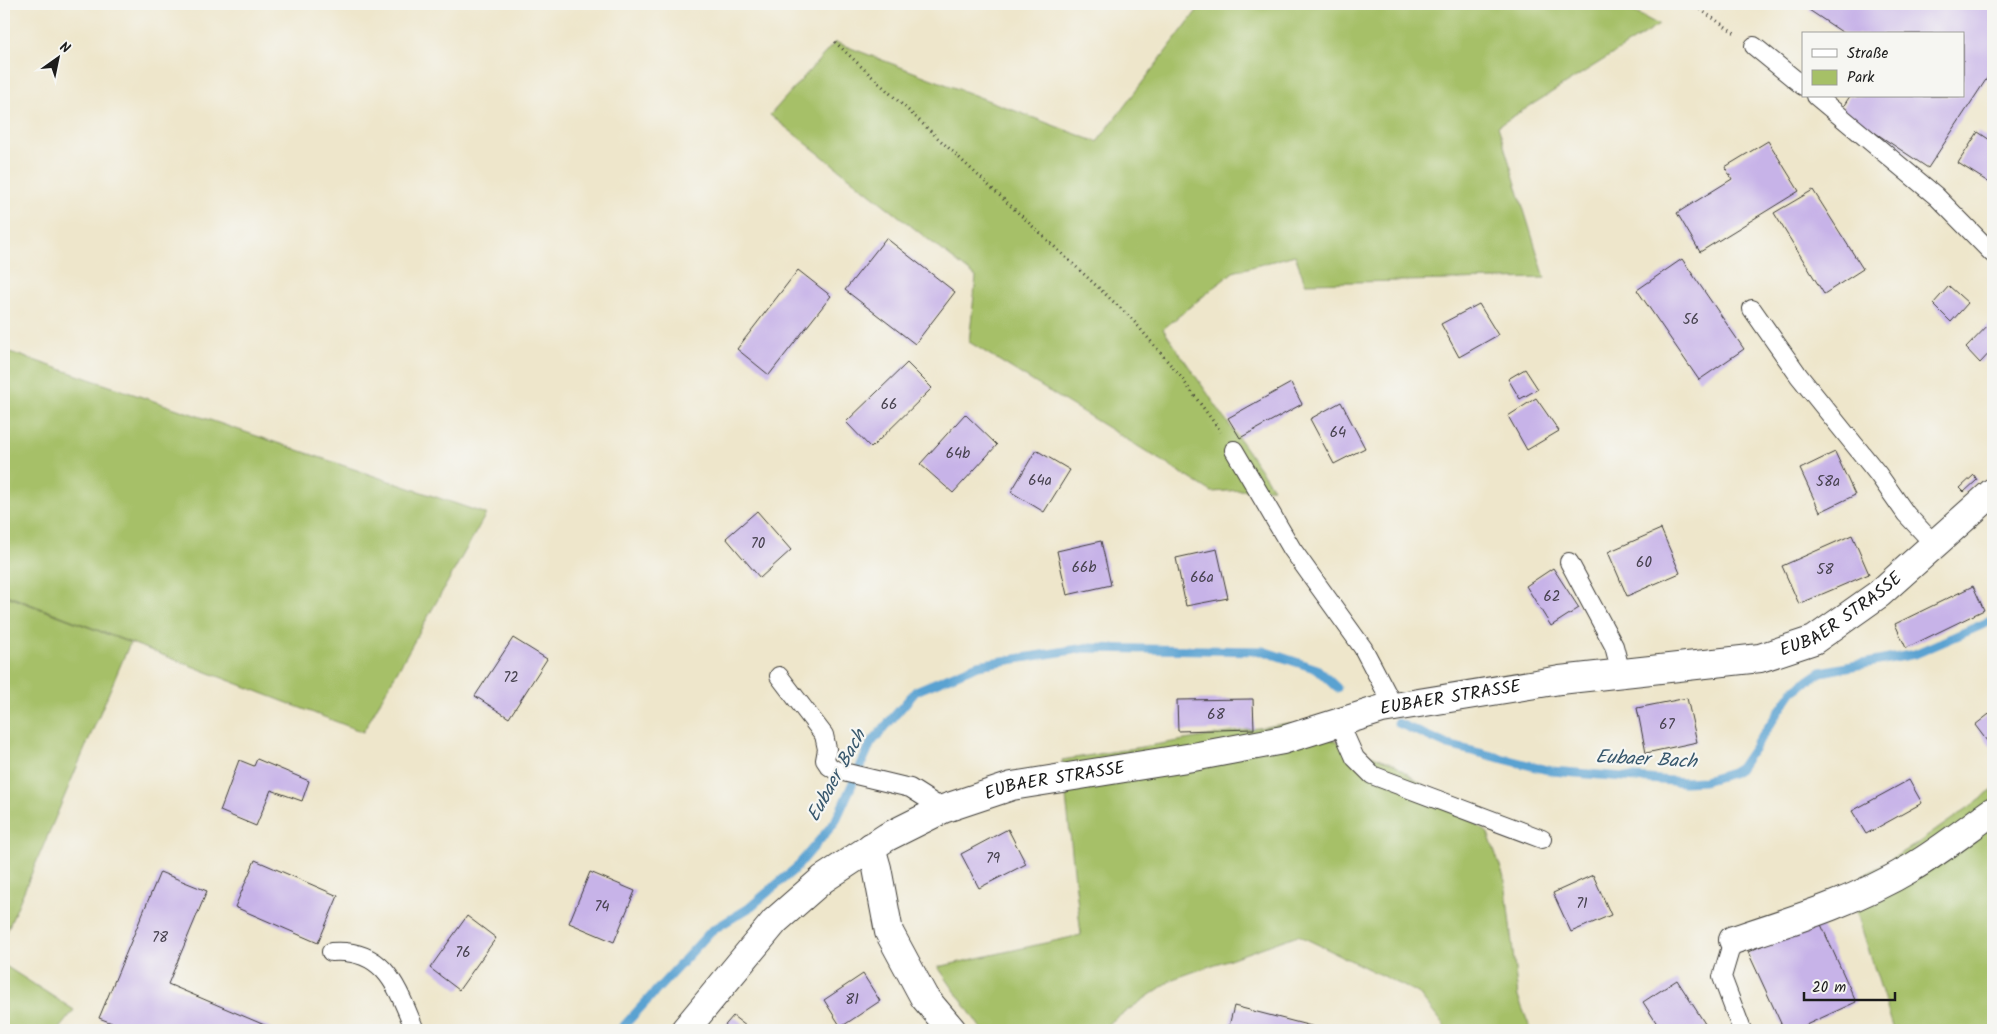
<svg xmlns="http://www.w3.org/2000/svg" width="1997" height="1034" font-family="Kalam,sans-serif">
	<rect width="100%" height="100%" fill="#f6f6f2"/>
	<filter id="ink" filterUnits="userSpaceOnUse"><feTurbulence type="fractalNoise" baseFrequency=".02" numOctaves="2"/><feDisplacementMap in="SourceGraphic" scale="10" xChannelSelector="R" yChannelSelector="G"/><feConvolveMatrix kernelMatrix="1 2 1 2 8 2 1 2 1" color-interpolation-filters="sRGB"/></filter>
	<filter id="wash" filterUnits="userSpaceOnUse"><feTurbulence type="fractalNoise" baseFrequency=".0096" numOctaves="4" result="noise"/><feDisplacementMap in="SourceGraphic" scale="20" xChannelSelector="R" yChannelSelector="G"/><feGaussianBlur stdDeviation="1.12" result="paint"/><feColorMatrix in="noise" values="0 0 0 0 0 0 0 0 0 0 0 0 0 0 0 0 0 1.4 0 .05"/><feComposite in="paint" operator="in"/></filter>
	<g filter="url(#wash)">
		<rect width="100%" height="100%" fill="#eee6cb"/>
		<g fill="#a6c067" stroke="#616e42">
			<path d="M1202,4h417l40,21 -161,101 47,152 -240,5 -10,-28 -62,17 -70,57 110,159 -61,4 -243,-150 7,-65 -206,-162 65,-73 262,100z"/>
			<path d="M4,350l482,164 -123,218 -359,-138z"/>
			<path d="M4,595l126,48 -126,295z"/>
			<path d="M1289,723l105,41 94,69 17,47 13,117 13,33h-84l-29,-37 -120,-58 -125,44 -74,51h-117l-44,-63 143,-32 -19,-175z"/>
			<path d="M1993,790v240h-99l-46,-145 67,-40z"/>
			<path d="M4,965l70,45 -16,20h-54z"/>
		</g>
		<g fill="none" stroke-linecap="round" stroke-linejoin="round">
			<g stroke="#5aa2d1" stroke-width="9">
				<path d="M1398,723l50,22 104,26 132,11 20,-1 28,-8 8,-5 53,-77 28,-19 94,-18 78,-34"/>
				<path d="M620,1030l91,-99 38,-23 47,-40 39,-46 36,-79 45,-52 62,-26 107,-17 178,3 54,18 20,19"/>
			</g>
		</g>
		<g id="blocks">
			<g fill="#c7b3e8">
				<path d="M1813,4h180v65l-65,99 -87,-58 9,-14h113v-62h-118l-36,-24z"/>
				<path d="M1978,132l15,10v43l-35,-22z"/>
				<path d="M1768,141l31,50 -99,61 -23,-39 55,-34 -7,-12z"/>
				<path d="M1813,190l50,79 -39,25 -50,-81z"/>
				<path d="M886,238l69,54 -40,52 -70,-54z"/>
				<path d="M1682,259l62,90 -45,31 -62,-90z"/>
				<path d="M798,270l33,26 -62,79 -32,-26z"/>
				<path d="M1949,286l19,17 -17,19 -18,-18z"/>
				<path d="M1479,304l19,31 -39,22 -18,-33z"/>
				<path d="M1993,320v29l-13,14 -14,-15z"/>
				<path d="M907,363l25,25 -61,60 -25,-26z"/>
				<path d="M1525,369l13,20 -18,10 -12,-20z"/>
				<path d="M1291,383l11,21 -62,34 -12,-20z"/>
				<path d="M1536,398l23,33 -32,19 -19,-34z"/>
				<path d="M1341,402l24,46 -31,16 -24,-45z"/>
				<path d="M965,414l32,31 -44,48 -33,-29z"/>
				<path d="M1036,450l34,20 -26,42 -33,-20z"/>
				<path d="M1835,452l20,43 -35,17 -20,-43z"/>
				<path d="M1974,475l3,5 -13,12 -4,-4z"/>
				<path d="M757,511l34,39 -31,28 -34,-40z"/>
				<path d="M1661,529l19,44 -53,23 -19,-44z"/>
				<path d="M1852,535l17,39 -70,30 -17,-38z"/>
				<path d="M1101,541l10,44 -44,10 -10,-44z"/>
				<path d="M1217,549l11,49 -42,8 -10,-48z"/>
				<path d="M1553,568l26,40 -28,18 -25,-40z"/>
				<path d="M1973,586l11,24 -78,38 -11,-24z"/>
				<path d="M513,638l34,21 -38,59 -34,-22z"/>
				<path d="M1687,698l10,44 -51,11 -9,-45z"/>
				<path d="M1253,699l1,30 -76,2 -1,-31z"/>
				<path d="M1993,711v38l-18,-24z"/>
				<path d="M257,759l52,22 -7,20 -31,-11 -15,36 -36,-15 19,-51 15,6z"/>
				<path d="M1909,780l13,23 -56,31 -14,-23z"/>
				<path d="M1008,829l18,35 -47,24 -18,-34z"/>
				<path d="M255,860l83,36 -20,47 -83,-36z"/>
				<path d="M160,872l47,19 -39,93 106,45v1h-144l-31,-12z"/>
				<path d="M590,872l45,19 -21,51 -45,-19z"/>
				<path d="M1593,875l18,40 -40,17 -18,-39z"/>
				<path d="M467,916l29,22 -37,52 -29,-22z"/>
				<path d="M1819,920l37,82 -61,28h-11l-36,-78z"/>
				<path d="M863,974l17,27 -39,26 -17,-27z"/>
				<path d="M1677,980l32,50h-48l-18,-28z"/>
				<path d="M1234,1006l85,22v2h-91z"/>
				<path d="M733,1016l18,14h-30z"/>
			</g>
		</g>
	</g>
	<g filter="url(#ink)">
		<use href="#blocks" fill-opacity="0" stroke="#3c3a36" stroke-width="1"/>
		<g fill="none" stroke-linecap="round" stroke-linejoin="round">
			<defs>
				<g id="lane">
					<path d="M1754,46l49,40"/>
					<path d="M1816,96l120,100 57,58"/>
					<path d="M1752,309l47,67 79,98 28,40 28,30"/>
					<path d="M1234,450l58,99 71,99 31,59"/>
					<path d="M1569,562l45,84 7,27"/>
					<path d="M779,676l45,59 3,14 -2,11 4,6 6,4 75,18 33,21"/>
					<path d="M1339,722l16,36 17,17 170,64"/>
					<path d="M1733,940l-11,37 20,53"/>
					<path d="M331,952c55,-4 66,36 84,78"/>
				</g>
				<g id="street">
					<path d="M871,847l6,21 12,64 35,65 28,33"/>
					<path d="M1733,940c61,-20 123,-39 178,-72 29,-17 55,-38 82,-57"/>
				</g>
				<g id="secondary">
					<path id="s1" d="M685,1030l90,-109 48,-42 64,-42 56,-28 69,-23 181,-29 90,-17 99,-31 178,-29 200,-22 54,-18 65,-46 114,-102"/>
				</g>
			</defs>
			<use href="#lane" stroke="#3c3a36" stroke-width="20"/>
			<use href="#street" stroke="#3c3a36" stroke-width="30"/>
			<use href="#secondary" stroke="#3c3a36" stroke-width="30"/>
			<g stroke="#3c3a36" stroke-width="3" stroke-dasharray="1 4" stroke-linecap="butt">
				<path d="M1692,4l43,29"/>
				<path d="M835,42l297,277 48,57 41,56"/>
			</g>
			<use href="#lane" stroke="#fff" stroke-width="18"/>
			<use href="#street" stroke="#fff" stroke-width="28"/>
			<use href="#secondary" stroke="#fff" stroke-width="28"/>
		</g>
	</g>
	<g text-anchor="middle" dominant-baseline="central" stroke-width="4.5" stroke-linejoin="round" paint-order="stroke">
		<g font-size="15" fill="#47424f">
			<text x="1691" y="320">56</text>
			<text x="889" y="405">66</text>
			<text x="1338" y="433">64</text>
			<text x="958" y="454">64b</text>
			<text x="1040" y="481">64a</text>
			<text x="1828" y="482">58a</text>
			<text x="758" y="544">70</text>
			<text x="1644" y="563">60</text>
			<text x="1084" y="568">66b</text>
			<text x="1825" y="570">58</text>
			<text x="1202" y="578">66a</text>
			<text x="1552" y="597">62</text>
			<text x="511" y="678">72</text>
			<text x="1216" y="715">68</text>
			<text x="1667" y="725">67</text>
			<text x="993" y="859">79</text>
			<text x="1582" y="904">71</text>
			<text x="602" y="907">74</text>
			<text x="160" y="938">78</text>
			<text x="463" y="953">76</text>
			<text x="852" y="1000">81</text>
		</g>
		<g font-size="18" fill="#1c1c1c" stroke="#f6f6f2">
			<text stroke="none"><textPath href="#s1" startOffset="1270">EUBAER STRASSE</textPath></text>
			<text stroke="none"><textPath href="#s1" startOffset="865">EUBAER STRASSE</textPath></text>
			<text stroke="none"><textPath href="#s1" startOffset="460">EUBAER STRASSE</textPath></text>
		</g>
		<g font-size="19" font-style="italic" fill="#38586d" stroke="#f6f6f2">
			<text transform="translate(1646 760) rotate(3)">Eubaer Bach</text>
			<text transform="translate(837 776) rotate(-61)">Eubaer Bach</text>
		</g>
	</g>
	<rect width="1997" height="1034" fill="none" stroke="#f6f6f2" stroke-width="20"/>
	<rect x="1802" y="32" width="162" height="65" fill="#f6f6f2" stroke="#9f9f9c"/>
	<rect x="1812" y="49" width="25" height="8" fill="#ffffff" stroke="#9f9f9c"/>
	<text x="1847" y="58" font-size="15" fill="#1c1c1c">Straße</text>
	<rect x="1812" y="70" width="25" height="15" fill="#a6c067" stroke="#9f9f9c"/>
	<text x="1847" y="82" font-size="15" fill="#1c1c1c">Park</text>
	<g transform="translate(58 58) rotate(33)" stroke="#f6f6f2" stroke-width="4" paint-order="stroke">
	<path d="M0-4L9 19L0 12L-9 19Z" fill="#1c1c1c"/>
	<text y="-8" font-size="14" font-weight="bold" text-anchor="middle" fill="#1c1c1c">N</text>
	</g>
	<path d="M1804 992v8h91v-8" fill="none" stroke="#1c1c1c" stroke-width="2.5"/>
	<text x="1812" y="992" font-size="15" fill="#1c1c1c" stroke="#f6f6f2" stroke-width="4" paint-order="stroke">20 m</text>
</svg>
